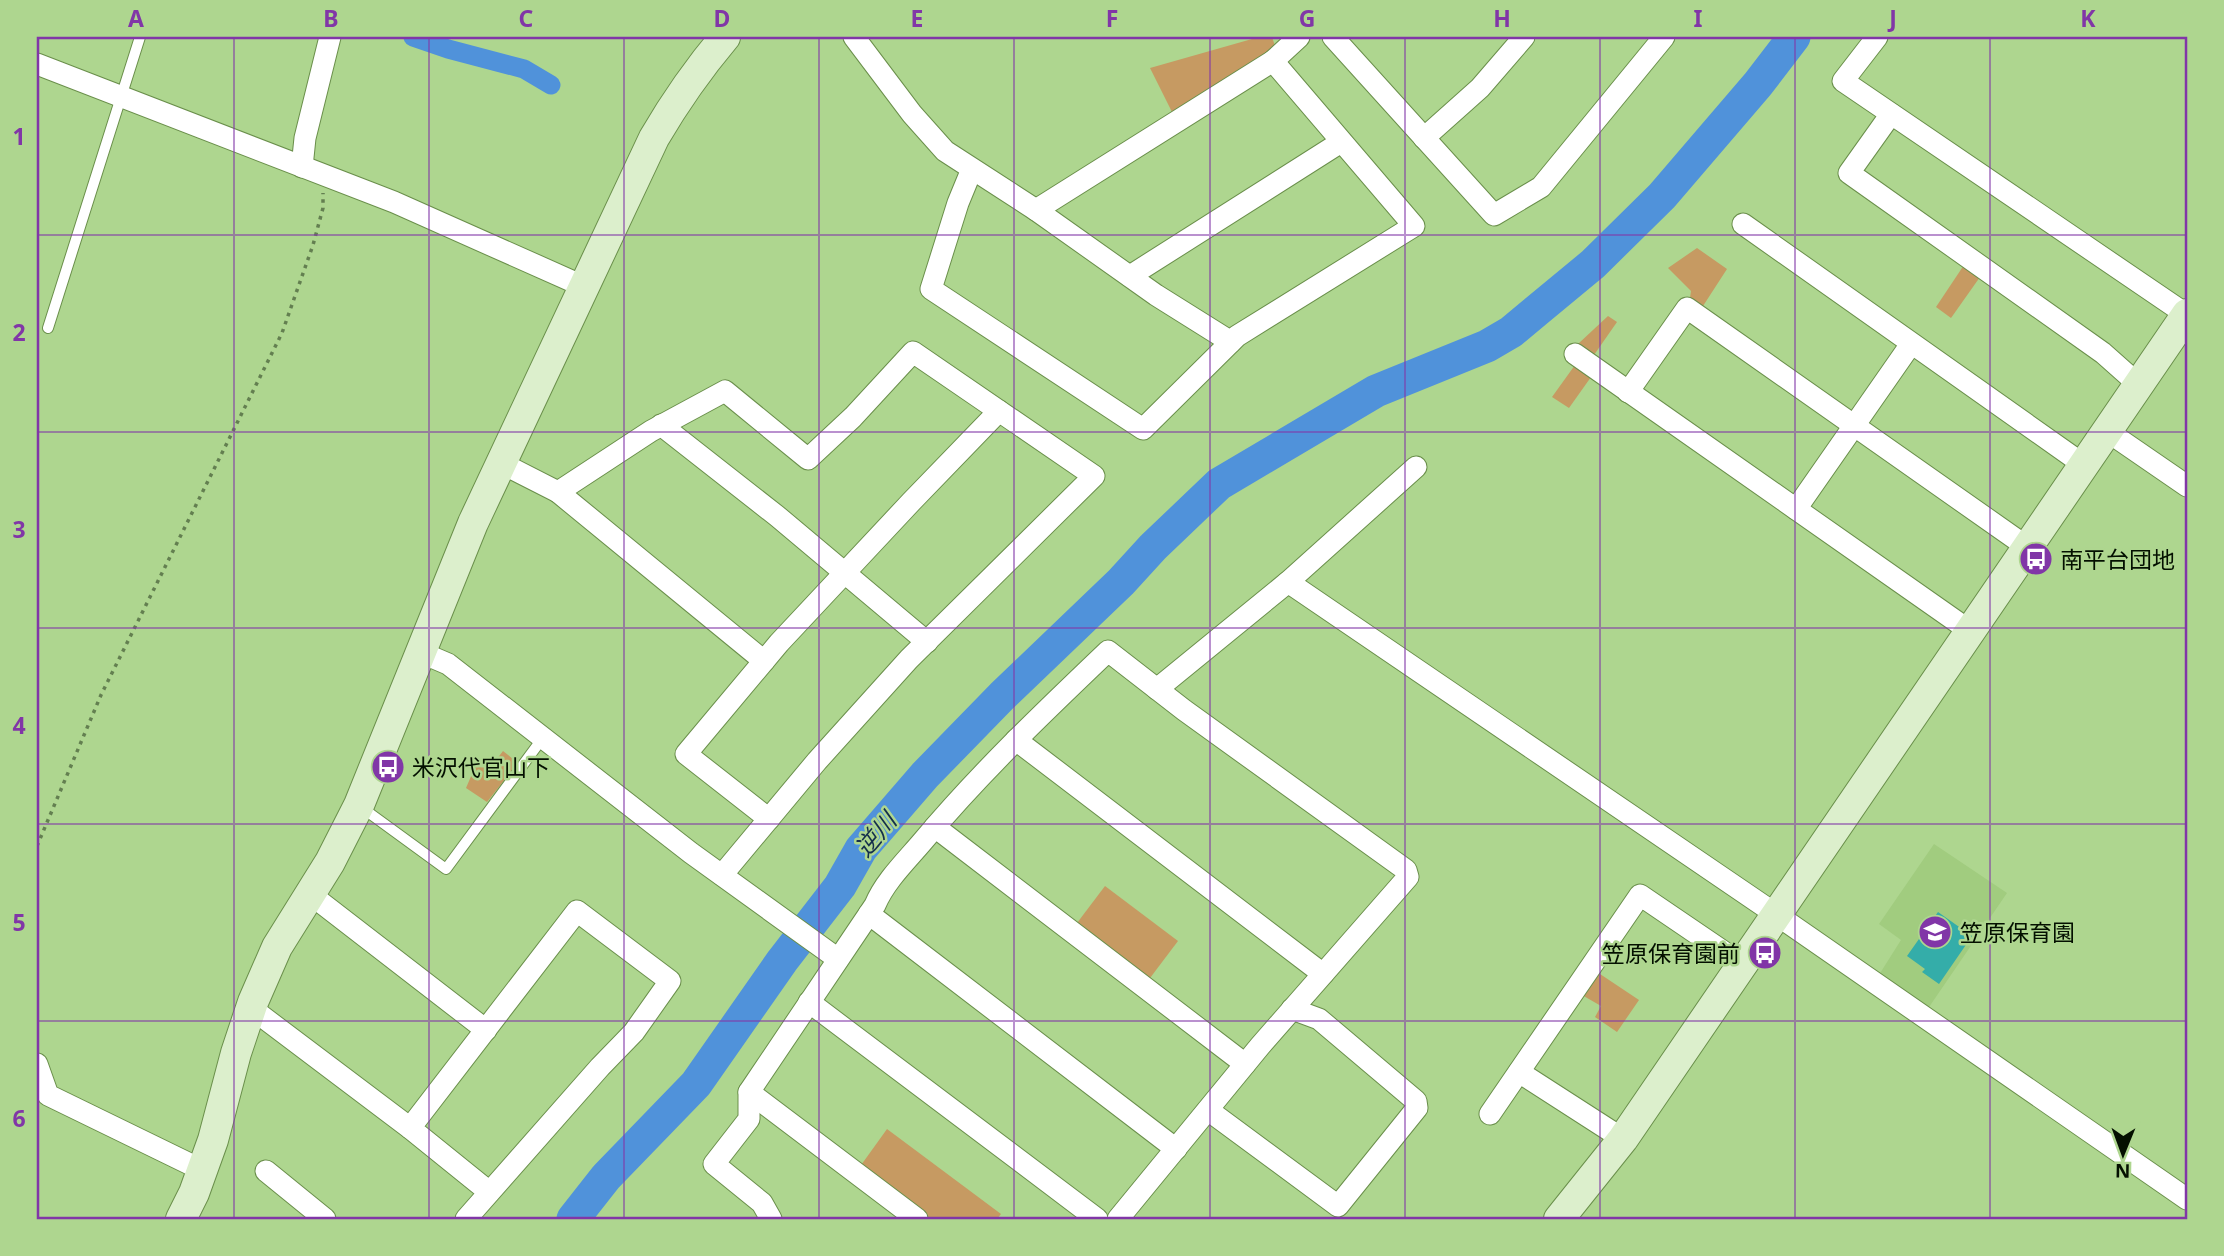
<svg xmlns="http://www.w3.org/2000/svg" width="2224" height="1256" font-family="'Noto Sans','Noto Sans JP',sans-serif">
	<rect width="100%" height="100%" fill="#aed68f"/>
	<path fill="#a1cc7f" d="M1934,844l73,49 -80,117 -50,-32 24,-38 -22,-16z"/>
	<g fill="#c69a62">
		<path d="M1259,37h13l4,12 -102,67 -24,-48z"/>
		<path d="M1697,248l30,21 -24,37 -13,-8 1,-7 -23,-23z"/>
		<path d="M1964,265l16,12 -29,41 -15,-11z"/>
		<path d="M1608,316l9,6 -23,33 -16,-11z"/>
		<path d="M1575,365l16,12 -22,31 -17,-11z"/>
		<path d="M503,751l15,12 -31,39 -21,-14 9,-21 15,1z"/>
		<path d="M1105,886l73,55 -31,41 -73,-55z"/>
		<path d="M1597,972l42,28 -22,32 -22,-15 6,-11 -19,-11z"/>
		<path d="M887,1129l114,85 -4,5h-70l-68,-51z"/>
	</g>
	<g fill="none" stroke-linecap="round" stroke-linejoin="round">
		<path stroke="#5092da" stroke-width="19" d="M413,37l35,12 76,20 27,16"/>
		<path stroke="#5092da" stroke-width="33" d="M573,1219l33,-42 90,-93 86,-123 58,-75 21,-37 64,-74 77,-79 119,-114 32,-35 66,-63 157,-93 111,-45 24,-14 24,-20 58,-48 69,-68 96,-112 36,-47"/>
	</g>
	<path fill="#34ada9" d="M1938,912l34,24 -33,48 -17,-12 3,-3 -18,-13z"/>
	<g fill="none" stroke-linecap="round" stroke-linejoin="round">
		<defs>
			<g id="lane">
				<path d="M48,328l92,-291"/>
				<path d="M361,807l85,62 96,-130"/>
			</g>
			<g id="street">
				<path d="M854,37l58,77 33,37 91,59 237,-149 141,165 -177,110 -94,93 -212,-140 27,-86 14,-34"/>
				<path d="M1333,37l161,178 47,-28 123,-150"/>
				<path d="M1877,37l-34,44 344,234"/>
				<path d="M1273,61l26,-24"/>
				<path d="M37,64l357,138 191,85"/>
				<path d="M1891,114l-42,59 254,180 36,32"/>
				<path d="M1424,138l56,-50 44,-51"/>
				<path d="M302,167l3,-29 25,-101"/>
				<path d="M1036,210l120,85 75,47"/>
				<path d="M1743,224l341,241"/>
				<path d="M1130,276l211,-134"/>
				<path d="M1575,354l395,277"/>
				<path d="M1628,392l59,-84 340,239"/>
				<path d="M661,425l116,91 150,126"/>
				<path d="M2107,431l80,55"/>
				<path d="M501,463l57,29 93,-61 74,-40 83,68 45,-42 60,-65 181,124 -185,183 -92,102 -95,114"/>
				<path d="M558,492l206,169"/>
				<path d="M1796,509l115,-165"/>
				<path d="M1288,582l489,333 410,284"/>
				<path d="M420,652l28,12 243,189 147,106"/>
				<path d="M1157,689l131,-107 128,-115"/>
				<path d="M1016,740l307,234"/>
				<path d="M769,819l-83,-65 93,-111 132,-141 88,-91"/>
				<path d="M935,827l310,237"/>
				<path d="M310,894l176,136"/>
				<path d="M869,914l307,235"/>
				<path d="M809,1002l288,217"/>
				<path d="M251,1008l159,120"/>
				<path d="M37,1064l11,31 154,75"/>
				<path d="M1519,1072l104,67"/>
				<path d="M749,1092l168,127"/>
				<path d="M1208,1110l130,96 79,-98 -1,-7 -97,-82 -27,-10"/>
				<path d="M1490,1114l150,-219 103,70"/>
				<path d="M266,1171l59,48"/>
				<path d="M466,1219l134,-152 34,-35 36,-51 -93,-70 -167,217 78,63"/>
				<path d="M771,1219l-9,-16 -48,-39 35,-45v-27l126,-187c10,-24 32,-45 48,-64 57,-68 121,-129 185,-190l76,59 222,160 2,7 -148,169 -142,173"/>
			</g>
			<g id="secondary">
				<path d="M181,1219l13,-26 19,-53 23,-87 17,-51 24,-55 53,-85 29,-57 114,-282 181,-385c21,-36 44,-69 71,-101"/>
				<path d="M1559,1219l64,-80 564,-825"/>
			</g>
		</defs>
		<use href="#lane" stroke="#6a8f4b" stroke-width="12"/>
		<use href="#street" stroke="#6a8f4b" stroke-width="23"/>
		<use href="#secondary" stroke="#6a8f4b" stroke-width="32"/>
		<path stroke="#637f50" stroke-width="3.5" stroke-dasharray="3.5 5" stroke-linecap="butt" d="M37,846l64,-151 181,-362 31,-88 10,-37v-15"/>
		<use href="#lane" stroke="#fff" stroke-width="10"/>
		<use href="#street" stroke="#fff" stroke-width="21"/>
		<use href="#secondary" stroke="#dcefcc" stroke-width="30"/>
	</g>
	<path fill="none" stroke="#8136a7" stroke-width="2" stroke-opacity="0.55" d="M234,37v1182M429,37v1182M624,37v1182M819,37v1182M1014,37v1182M1210,37v1182M1405,37v1182M1600,37v1182M1795,37v1182M1990,37v1182M37,235h2150M37,432h2150M37,628h2150M37,824h2150M37,1021h2150"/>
	<defs>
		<symbol id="bus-disc" viewBox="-11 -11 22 22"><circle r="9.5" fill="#8136a7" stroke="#aed68f"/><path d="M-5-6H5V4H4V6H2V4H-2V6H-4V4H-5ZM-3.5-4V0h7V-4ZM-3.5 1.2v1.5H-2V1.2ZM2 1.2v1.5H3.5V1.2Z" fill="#fff"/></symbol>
		<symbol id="school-disc" viewBox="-11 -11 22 22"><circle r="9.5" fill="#8136a7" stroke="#aed68f"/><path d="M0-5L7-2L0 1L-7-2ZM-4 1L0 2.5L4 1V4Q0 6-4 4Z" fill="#fff"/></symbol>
	</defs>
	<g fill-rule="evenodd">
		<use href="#bus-disc" x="2017" y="540" width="38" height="38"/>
		<use href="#bus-disc" x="369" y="748" width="38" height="38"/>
		<use href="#school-disc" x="1916" y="913" width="38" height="38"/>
		<use href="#bus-disc" x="1746" y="934" width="38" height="38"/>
	</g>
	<g text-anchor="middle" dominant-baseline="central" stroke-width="5" stroke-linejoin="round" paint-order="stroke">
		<g font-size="23" fill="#041000" stroke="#aed68f" text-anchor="start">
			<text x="2060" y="559">南平台団地</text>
			<text x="412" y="767">米沢代官山下</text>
			<text x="1960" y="932">笠原保育園</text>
			<text x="1740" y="953" text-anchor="end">笠原保育園前</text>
		</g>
		<g font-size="24" font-style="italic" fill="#132e4c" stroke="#aed68f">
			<text transform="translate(875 834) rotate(-50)">逆川</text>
		</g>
	</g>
	<rect width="2224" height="1256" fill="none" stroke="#aed68f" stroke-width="77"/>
	<g transform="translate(2123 1154) rotate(181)" stroke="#aed68f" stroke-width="5" paint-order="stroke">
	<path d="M0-5L12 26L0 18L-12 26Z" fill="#041000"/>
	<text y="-10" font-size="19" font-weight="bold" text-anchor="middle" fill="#041000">N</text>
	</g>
	<rect x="38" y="38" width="2148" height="1180" fill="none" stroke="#8136a7" stroke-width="2.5"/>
	<g font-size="23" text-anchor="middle" font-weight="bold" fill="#8136a7">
		<text x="136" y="27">A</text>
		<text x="331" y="27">B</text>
		<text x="526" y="27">C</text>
		<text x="722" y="27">D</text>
		<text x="917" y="27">E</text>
		<text x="1112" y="27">F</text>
		<text x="1307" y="27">G</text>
		<text x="1502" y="27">H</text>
		<text x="1698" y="27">I</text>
		<text x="1893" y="27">J</text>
		<text x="2088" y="27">K</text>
		<text x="19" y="145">1</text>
		<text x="19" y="341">2</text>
		<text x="19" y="538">3</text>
		<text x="19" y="734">4</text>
		<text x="19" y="931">5</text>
		<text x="19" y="1127">6</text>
	</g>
</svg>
